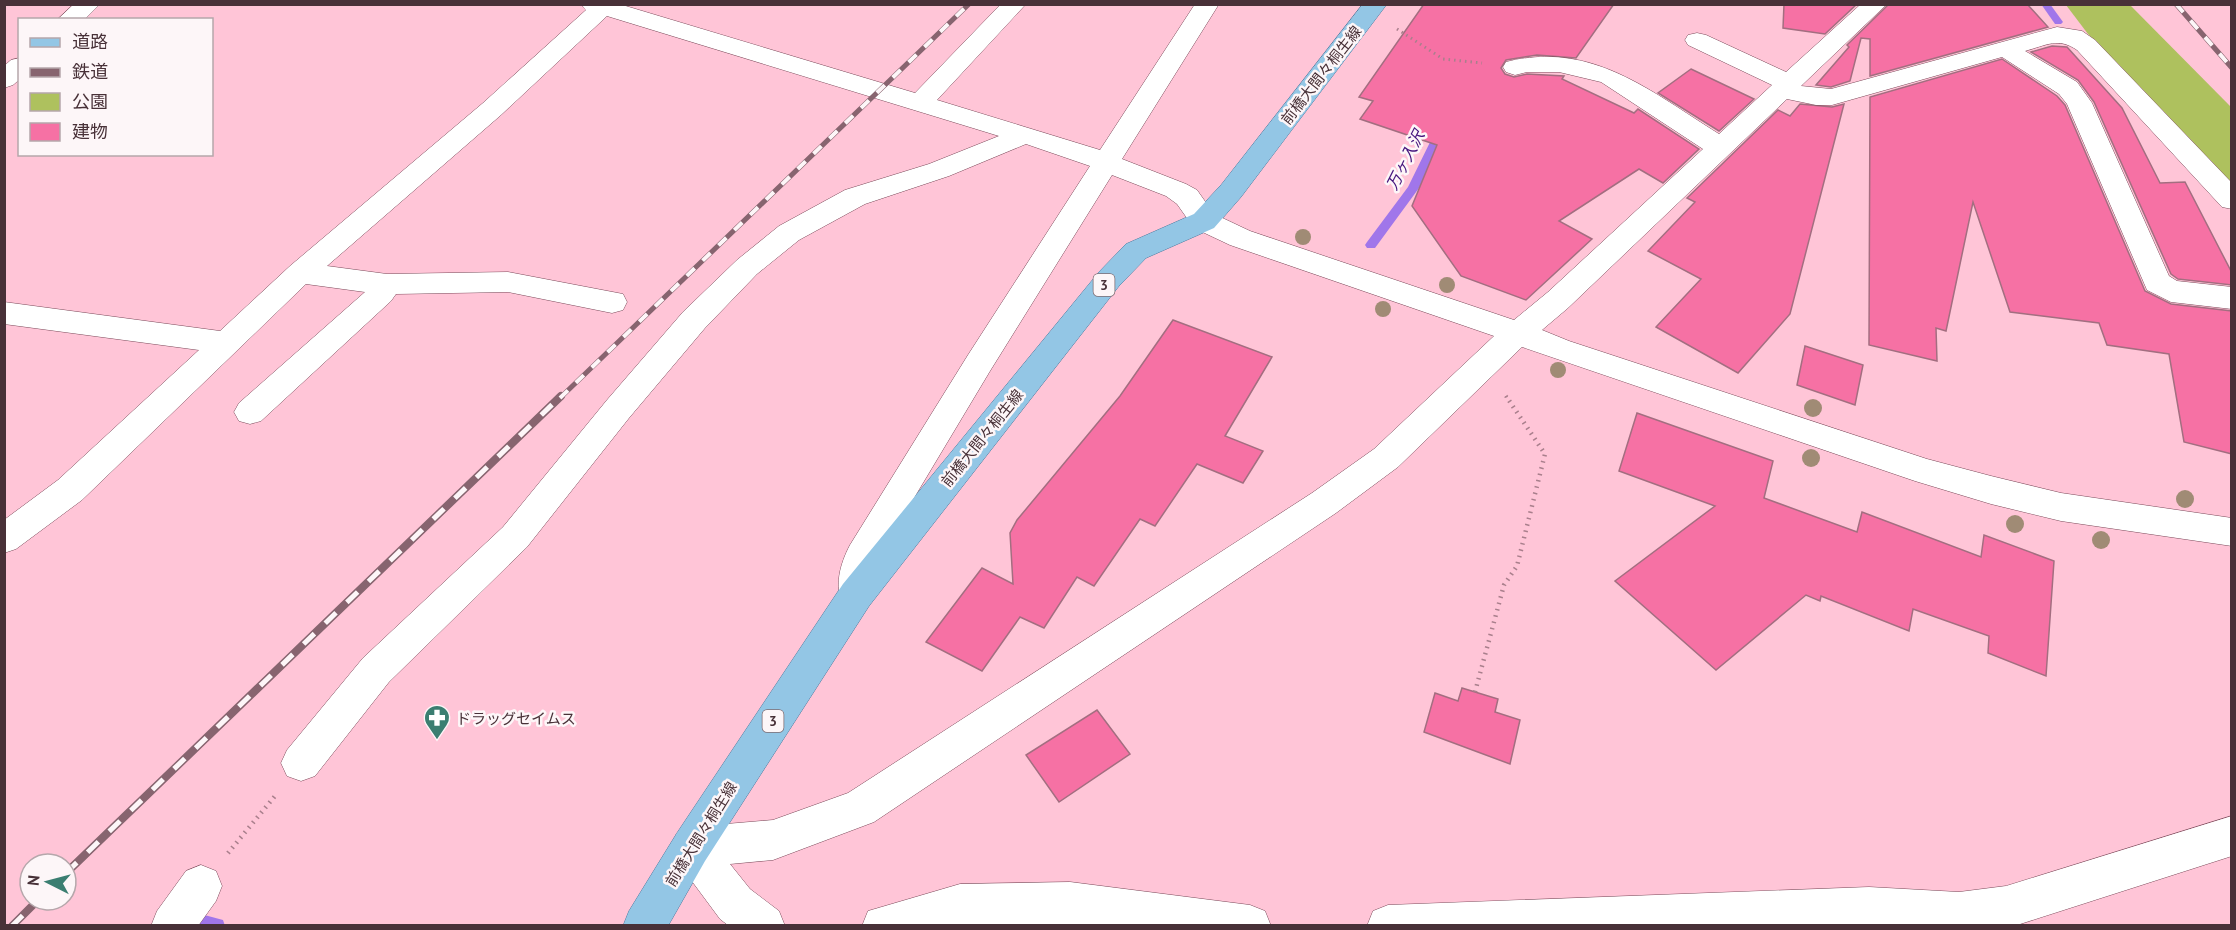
<svg xmlns="http://www.w3.org/2000/svg" width="2236" height="930" font-family="'PT Sans','Noto Sans JP',sans-serif">
	<rect width="100%" height="100%" fill="#ffc5d7"/>
	<path fill="#aec15e" d="M2066,5h64l101,102v79l-143,-152z"/>
	<g fill="none" stroke-linecap="round" stroke-linejoin="round">
		<g fill="#a076ea" fill-rule="evenodd">
			<path d="M2041,4h9l13,18 -2,2h-6z"/>
			<path d="M1441,127l5,3 -27,58 -44,60h-8l-2,-3 2,-3 41,-55 28,-57z"/>
			<path d="M197,913l26,7 2,6h-35l-2,-4 3,-6z"/>
		</g>
	</g>
	<g fill="#f671a4" stroke="#a36e80" stroke-width="1.5">
		<path d="M1424,4h190l-38,54 -39,-3 -31,5 -5,8 4,6 9,3 13,-3 37,2 -2,3 72,34 4,-4 61,40 -36,34 -24,-14 -80,52 33,18 -66,61 -65,-24 -49,-70 25,-61 -77,-26 13,-18 -14,-4z"/>
		<path d="M1784,4h73l-32,30 -42,-6z"/>
		<path d="M1889,4h138l21,23 -178,49v-37l-9,-1 -11,43 -19,6 -15,-2 33,-38 -2,-2z"/>
		<path d="M2052,46l15,1 55,61 38,75 25,-1 47,91v12l-54,-6 -7,-5 -77,-172 -16,-22 -47,-28z"/>
		<path d="M2002,59l55,37 8,9 80,186 26,13 61,7v143l-48,-12 -15,-88 -62,-9 -8,-22 -89,-11 -37,-110 -27,129 -10,-3 1,33 -68,-16 1,-248z"/>
		<path d="M1691,69l63,30 -35,32 -61,-38z"/>
		<path d="M1800,104l32,3 12,-3 -54,210 -52,59 -82,-46 45,-48 -53,-28 47,-49 -8,-4 91,-88 12,6z"/>
		<path d="M1173,320l99,37 -47,79 38,15 -20,32 -46,-19 -42,62 -15,-7 -46,67 -17,-9 -33,51 -24,-11 -38,54 -56,-29 56,-74 31,16 -3,-51 7,-13 103,-124z"/>
		<path d="M1805,346l58,19 -8,40 -58,-20z"/>
		<path d="M1637,413l136,48 -9,37 93,34 5,-20 119,45 3,-22 70,26 -8,115 -58,-23 1,-17 -76,-27 -4,22 -88,-35 -1,5 -14,-6 -90,75 -101,-89 100,-75 -96,-35z"/>
		<path d="M1462,688l36,11 -3,13 25,8 -10,44 -86,-32 11,-39 23,8z"/>
		<path d="M1097,710l33,44 -71,48 -33,-47z"/>
	</g>
	<g fill="none" stroke-linecap="round" stroke-linejoin="round">
		<defs>
			<g id="minor">
				<path d="M74,4h26l-16,16h-27z"/>
				<path d="M581,4h38l296,89 86,-89h25l-89,96 163,50 95,-146h24l-97,155 64,25 11,6 17,24 36,17 264,89 34,-28 155,-143 -102,-67 -42,-10h-32l-12,3 -9,-3 -3,-5 3,-5c86,-22 145,30 213,72l53,-49 -84,-40 -3,-5 3,-5 9,-2 9,2 80,37 75,-68h26l-86,82 30,3 226,-62 25,4 13,9 137,143v26l-10,-2 -145,-157c-19,-13 -30,-5 -52,1l52,31 15,21 77,173 8,5 55,6v22l-61,-7 -24,-12 -80,-186 -8,-10 -57,-37 -170,48h-16l-29,-6 -219,209 -26,22 27,11 358,118 64,17 70,17 171,25v28l-171,-25 -70,-17 -76,-23 -393,-134 -124,120 -62,46 -462,309 -101,38 -43,4 20,25 29,22 6,15h-56l-9,-7 -43,-58 -6,-14 6,-14 14,-6 82,-7 75,-27 464,-300 62,-44 120,-113 -264,-91 -36,-17 -17,-24 -11,-8 -54,-21 -122,196 -112,187c-4,17 -2,33 -9,48l-13,4 -13,-4c-9,-20 -3,-42 7,-61l118,-190 122,-189 -64,-22 -77,32 -84,28 -66,36 -42,34 -52,54 -76,90 -102,129 -138,135 -74,94 -14,5 -14,-5 -6,-13 6,-13 76,-92 140,-131 104,-127 76,-88 54,-52 42,-34 66,-36 84,-26 70,-28 -392,-120 -106,99 -174,151 60,8 121,-2 115,22 4,8 -4,8 -11,3 -104,-21 -112,2 -5,7 -130,120 -11,3 -11,-3 -5,-9 5,-9 126,-111 -59,-8 -224,216 -66,49 -12,4v-33l54,-40 141,-130 -195,-26v-22l216,29 70,-65 193,-163 103,-93z"/>
				<path d="M20,58v21l-7,6 -9,3v-22l7,-6z"/>
				<path d="M2232,816v40l-218,70h-647l6,-15 15,-6 481,-18 90,5 47,-6z"/>
				<path d="M201,865l15,6 6,15 -6,15 -18,25h-47l6,-15 29,-40z"/>
				<path d="M1070,882l180,23 15,6 6,15h-409l6,-15 92,-27z"/>
			</g>
			<path id="major" d="M1363,4h24l-146,193 -27,31 -68,30 -27,28 -250,320 -164,255 -37,65h-45l6,-15 48,-78 166,-249 256,-312 27,-28 68,-30 27,-29z"/>
		</defs>
		<use href="#minor" stroke="#7b4a5a" stroke-width="1"/>
		<use href="#major" stroke="#4a799d" stroke-width="1"/>
		<g stroke="#a97f8c" stroke-width="3" stroke-dasharray="1.5 4" stroke-linecap="butt">
			<path d="M1397,29l46,30 39,4"/>
			<path d="M1506,396l1,2"/>
		</g>
		<g stroke="#a97f8c" stroke-width="4.5" stroke-dasharray="1.5 5" stroke-linecap="butt">
			<path d="M1475,692l29,-107 13,-19 28,-112 -39,-58"/>
			<path d="M228,853l47,-57"/>
		</g>
		<use href="#minor" fill="#fff" fill-rule="evenodd"/>
		<use href="#major" fill="#93c6e5" fill-rule="evenodd"/>
		<defs>
			<g id="rail-far1">
				<path d="M2176,4l56,64"/>
				<path d="M560,398l409,-394"/>
			</g>
			<g id="rail">
				<path d="M66,873l495,-477"/>
				<path d="M12,926l26,-26"/>
			</g>
		</defs>
		<use href="#rail-far1" stroke="#87646f" stroke-width="5"/>
		<use href="#rail" stroke="#87646f" stroke-width="8"/>
		<use href="#rail-far1" stroke="#fdf6f8" stroke-width="4" stroke-dasharray="11" stroke-linecap="butt"/>
		<use href="#rail" stroke="#fdf6f8" stroke-width="5" stroke-dasharray="15" stroke-linecap="butt"/>
	</g>
	<g fill="#a08b75">
		<circle cx="1303" cy="237" r="8"/>
		<circle cx="1447" cy="285" r="8"/>
		<circle cx="1383" cy="309" r="8"/>
		<circle cx="1558" cy="370" r="8"/>
		<circle cx="1813" cy="408" r="9"/>
		<circle cx="1811" cy="458" r="9"/>
		<circle cx="2185" cy="499" r="9"/>
		<circle cx="2015" cy="524" r="9"/>
		<circle cx="2101" cy="540" r="9"/>
	</g>
	<defs>
		<symbol id="pharmacy-pin" viewBox="-11 -11 22 30"><path d="M0 17L-7.5 6A9.5 9.5 0 1 1 7.5 6Z" fill="#3b7e71" stroke="#fdf6f8"/><path d="M-2-6h4v4h4v4h-4v4h-4v-4h-4v-4h4Z" fill="#fff"/></symbol>
	</defs>
	<g fill-rule="evenodd">
		<use href="#pharmacy-pin" x="422" y="703" width="30" height="40"/>
	</g>
	<g text-anchor="middle" dominant-baseline="central" stroke-width="5" stroke-linejoin="round" paint-order="stroke">
		<g fill="#fdf6f8" stroke="#7e6c72" stroke-width="1.5">
			<rect x="1093.5" y="274" width="21" height="22" rx="4.5"/>
			<rect x="762.5" y="710" width="21" height="22" rx="4.5"/>
		</g>
		<g font-size="14" font-weight="bold" fill="#483138">
			<text x="1104" y="285">3</text>
			<text x="773" y="721">3</text>
		</g>
		<g font-size="15" fill="#483138" stroke="#fdf6f8">
			<text transform="translate(1321 75) rotate(-52)">前橋大間々桐生線</text>
			<text transform="translate(982 438) rotate(-51)">前橋大間々桐生線</text>
			<text transform="translate(701 834) rotate(-58)">前橋大間々桐生線</text>
		</g>
		<g font-size="15" fill="#483138" stroke="#fdf6f8" text-anchor="start">
			<text x="456" y="718">ドラッグセイムス</text>
		</g>
		<g font-size="16" font-style="italic" fill="#44137c" stroke="#fdf6f8">
			<text transform="translate(1405 160) rotate(-63)">万ヶ入沢</text>
		</g>
	</g>
	<rect width="2236" height="930" fill="none" stroke="#483138" stroke-width="12"/>
	<rect x="18" y="18" width="195" height="138" fill="#fdf6f8" stroke="#b5a7ab" stroke-width="1.5"/>
	<rect x="30" y="38" width="30" height="9" fill="#93c6e5" stroke="#b5a7ab" stroke-width="1.5"/>
	<text x="72" y="48" font-size="18" fill="#483138">道路</text>
	<rect x="30" y="68" width="30" height="9" fill="#87646f" stroke="#b5a7ab" stroke-width="1.5"/>
	<text x="72" y="78" font-size="18" fill="#483138">鉄道</text>
	<rect x="30" y="93" width="30" height="18" fill="#aec15e" stroke="#b5a7ab" stroke-width="1.5"/>
	<text x="72" y="108" font-size="18" fill="#483138">公園</text>
	<rect x="30" y="123" width="30" height="18" fill="#f671a4" stroke="#b5a7ab" stroke-width="1.5"/>
	<text x="72" y="138" font-size="18" fill="#483138">建物</text>
	<g transform="translate(48 882) rotate(276)"><circle r="28" fill="#fdf6f8" stroke="#b5a7ab" stroke-width="1.5"/>
	<path d="M0-4.5L10 22L0 15L-10 22Z" fill="#3b7e71"/>
	<text y="-9" font-size="16" font-weight="bold" text-anchor="middle" fill="#483138">N</text>
	</g>
</svg>
